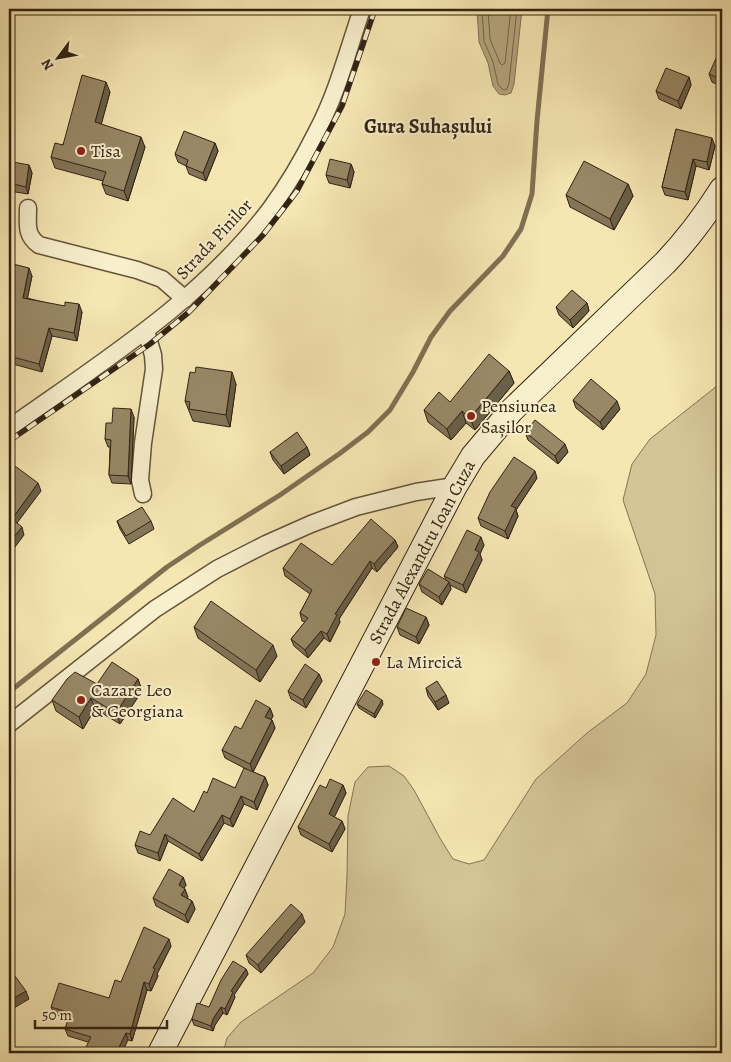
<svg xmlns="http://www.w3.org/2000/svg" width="731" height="1062" font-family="Alegreya,serif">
	<rect width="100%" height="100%" fill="#f5e6b2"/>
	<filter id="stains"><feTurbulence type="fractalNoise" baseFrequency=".004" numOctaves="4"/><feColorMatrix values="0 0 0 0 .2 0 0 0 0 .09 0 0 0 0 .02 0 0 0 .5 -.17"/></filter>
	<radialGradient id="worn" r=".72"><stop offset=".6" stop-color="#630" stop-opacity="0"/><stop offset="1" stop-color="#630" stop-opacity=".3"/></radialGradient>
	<path fill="#d4c597" stroke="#847455" d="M722,382v671h-499l4,-15 14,-16 72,-49 20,-26 12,-33 2,-38 1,-60 7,-34 13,-15 21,-1 15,10 10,14 27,50 12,19 16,5 15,-4 52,-81 51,-46 40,-30 19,-29 10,-39 -1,-41 -32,-94 9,-36 18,-25z"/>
	<path fill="#b3a47c" stroke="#807052" d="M477,9h45l-8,75 -3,9 -6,2 -6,-1 -6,-8 -5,-23 -9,-21z"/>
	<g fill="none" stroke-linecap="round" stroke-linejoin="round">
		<g stroke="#736448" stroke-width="1">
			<path d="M482,9l2,32 9,21 5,22 4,5 3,1 2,-1 2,-6 8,-74"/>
			<path d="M488,9l2,30 10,24 2,2 3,-2 6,-54"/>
		</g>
		<path stroke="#807052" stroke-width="5" d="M9,692l158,-125 33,-22 80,-50 59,-41 29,-22 22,-22 23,-38 18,-35 19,-26 53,-55 18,-27 11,-35 5,-73 11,-112"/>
		<defs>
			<g id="street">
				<path d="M28,208c0,16 -3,27 11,37l98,25 25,9 23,20"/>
				<path d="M9,428c93,-66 193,-128 262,-220 16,-22 33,-51 45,-75 21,-39 32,-83 46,-124"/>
				<path d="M143,494l-3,-14 3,-37 11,-74 -1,-14 -7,-24"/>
				<path d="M9,724l146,-115 62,-40 49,-25 45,-20 45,-17 60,-15 39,-6"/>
			</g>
			<path id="secondary" d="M160,1053l295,-567 18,-30 38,-45 154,-148c22,-23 40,-47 57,-74"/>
		</defs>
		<use href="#street" stroke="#64543b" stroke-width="19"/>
		<use href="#secondary" stroke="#332313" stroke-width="26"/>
		<use href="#street" stroke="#f8efcd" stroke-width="16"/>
		<use href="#secondary" stroke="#f8efcd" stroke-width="24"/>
		<defs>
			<path id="rail" d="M9,441l141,-97 39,-32 74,-77 34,-44 45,-85 33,-97"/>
		</defs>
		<use href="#rail" stroke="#332313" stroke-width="5.5"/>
		<use href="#rail" stroke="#f8efcd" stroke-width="4" stroke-dasharray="11" stroke-linecap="butt"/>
	</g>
	<g fill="#837558" stroke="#332313">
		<path d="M722,59v28l-10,-5 -3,-8z"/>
		<path d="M689,77l2,8 -10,24 -22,-10 -3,-8z"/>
		<path d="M110,92l-9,32 44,23 -17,54 -22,-7 -4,-10 1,-3 -48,-13 -4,-11z"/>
		<path d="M676,129l39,17 -6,24 -13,-4 -8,34 -23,-5 -3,-8z"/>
		<path d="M215,143l3,8 -12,30 -17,-7 -3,-8 -8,-4 -3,-8z"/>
		<path d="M351,164l3,8 -4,16 -21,-5 -3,-8z"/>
		<path d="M29,165l3,8 -4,21 -19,-3v-25l3,1z"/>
		<path d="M628,184l5,12 -19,34 -44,-23 -4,-12z"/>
		<path d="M9,263l23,13 -5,22 55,14 -5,29 -25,-5 -10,36 -33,-9z"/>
		<path d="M587,303l2,8 -16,17 -14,-13 -3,-8z"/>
		<path d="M509,371l5,12 -39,47 -9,-7 -15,17 -23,-18 -4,-12 26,-8z"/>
		<path d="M236,384l-6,43 -37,-6 -8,-20z"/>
		<path d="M573,400l47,9 -17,21 -27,-22z"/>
		<path d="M134,417l-3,67 -19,-1 -3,-8 1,-28h-2l-3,-8 7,-16z"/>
		<path d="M525,432l43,20 -10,12 -30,-24z"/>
		<path d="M307,447l3,8 -26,19 -11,-14 -3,-8z"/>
		<path d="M537,478l-21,32 2,6 -10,23 -27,-13 -3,-8z"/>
		<path d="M117,521h34l3,8 -25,15 -9,-15z"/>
		<path d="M395,540l3,7 -21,25 -5,-4 -33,51 1,3 -10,20 -6,-4 -16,20 -14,-12 -3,-7 14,-17 -3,-1 -2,-8 10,-19 -25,-18 -2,-8 49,-3z"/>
		<path d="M484,545l-4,9 2,6 -16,33 -16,-8 1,4 -9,16 -20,-13 -3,-8 27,-4 -2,-4z"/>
		<path d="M426,617l3,8 -10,19 -19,-9 -3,-8z"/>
		<path d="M194,627l83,29 -17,26 -62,-44z"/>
		<path d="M319,674l3,7 -16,27 -15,-9 -3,-8z"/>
		<path d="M138,679l4,12 -22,33 -25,-15 -12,20 -27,-18 -4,-11 45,-16z"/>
		<path d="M426,688l23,15 -11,7 -10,-14z"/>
		<path d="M357,704h26l-8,14 -16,-10z"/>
		<path d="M270,708l3,8 -2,4h1l3,8 -22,44 12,5 3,8 -11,25 -13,-6 -11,23 -9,-4 -22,38 -34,-20 -8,20 -22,-8 -3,-8 15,-10 44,-23 13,-19 28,-5 13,-18 -23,-12 -3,-8 19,-21z"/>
		<path d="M343,785l3,8 -12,24 8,4 3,8 -13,23 -31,-17 -3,-8 28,-39z"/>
		<path d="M183,877l3,8 -2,3 4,9 -1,1 5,3 3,8 -7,14 -32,-17 -3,-8z"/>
		<path d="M305,922l-44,51 -12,-10 -3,-8z"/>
		<path d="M171,946l-14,28 1,2 -7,15 -4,-1 -15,51 -4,-1 -40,2 -20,-6 -3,-7 4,-10 -15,-5 -3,-7 58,-9 12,-16z"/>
		<path d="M246,969l2,5 -14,21 1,2 -8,18 -4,-2 -8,12 -2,6 -19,-6 -2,-6 17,-12z"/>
	</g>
	<g fill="#6a5f47" stroke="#332313">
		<path d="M689,77l2,8 -10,24 -3,-8z"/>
		<path d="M106,82l4,10 -11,41 -4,-11z"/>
		<path d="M141,137l4,10 -17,54 -4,-10z"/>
		<path d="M712,138l3,8 -6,24 -2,-8z"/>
		<path d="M215,143l3,8 -12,30 -3,-8z"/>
		<path d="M693,159l3,7 -8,34 -3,-8z"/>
		<path d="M351,164l3,8 -4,16 -3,-8z"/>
		<path d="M29,165l3,8 -4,21 -2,-7z"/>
		<path d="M628,184l5,12 -19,34 -4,-11z"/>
		<path d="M29,268l3,8 -6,30 -3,-8z"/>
		<path d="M587,303l2,8 -16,17 -3,-8z"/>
		<path d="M79,304l3,8 -5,29 -3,-8z"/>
		<path d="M49,328l3,8 -10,36 -3,-8z"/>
		<path d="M509,371l5,12 -39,47 -5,-12z"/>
		<path d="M232,372l4,12 -6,43 -4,-12z"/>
		<path d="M617,401l3,8 -17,21 -3,-8z"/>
		<path d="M131,409l3,8 -3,67 -3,-8z"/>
		<path d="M462,411l4,12 -15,17 -4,-11z"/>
		<path d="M565,444l3,8 -10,12 -3,-8z"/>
		<path d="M307,447l3,8 -26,19 -3,-8z"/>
		<path d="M535,471l2,7 -21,32 2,6 -10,23 -3,-8 6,-25z"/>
		<path d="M38,483l3,8 -27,36 -2,-8z"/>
		<path d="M22,527l2,8 -15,20v-12z"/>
		<path d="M481,537l3,8 -4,9 2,6 -16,33 -3,-8 12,-35z"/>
		<path d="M395,540l3,7 -21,25 -3,-8z"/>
		<path d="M370,561l2,7 -33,51 1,3 -10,20 -3,-8 8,-20z"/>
		<path d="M449,582l2,7 -9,16 -3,-8z"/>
		<path d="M426,617l3,8 -10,19 -3,-7z"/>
		<path d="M321,631l3,7 -16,20 -3,-8z"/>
		<path d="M273,645l4,11 -17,26 -4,-12z"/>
		<path d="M319,674l3,7 -16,27 -3,-8z"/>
		<path d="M138,679l4,12 -22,33 -4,-11z"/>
		<path d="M446,695l3,8 -11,7 -3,-8z"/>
		<path d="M91,698l4,11 -12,20 -4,-12z"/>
		<path d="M382,700l1,4 -8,14 -1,-4z"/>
		<path d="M270,708l3,8 -5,9 -3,-8z"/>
		<path d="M272,720l3,8 -22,44 -3,-8z"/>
		<path d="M265,777l3,8 -11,25 -3,-8z"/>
		<path d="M343,785l3,8 -14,29 -3,-8z"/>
		<path d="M241,796l3,8 -11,23 -3,-8z"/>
		<path d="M222,815l2,8 -22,38 -3,-7z"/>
		<path d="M342,821l3,8 -13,23 -3,-8z"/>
		<path d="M165,834l3,7 -8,20 -2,-8z"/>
		<path d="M183,877l3,8 -5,8 -2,-8z"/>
		<path d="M185,889l3,8 -4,6 -3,-8z"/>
		<path d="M192,901l3,8 -7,14 -3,-8z"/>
		<path d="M302,914l3,8 -44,51 -3,-8z"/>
		<path d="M169,939l2,7 -14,28 1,2 -7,15 -2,-7 4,-16z"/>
		<path d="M246,969l2,5 -14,21 1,2 -8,18 -2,-6 6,-18z"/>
		<path d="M144,982l3,8 -15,51 -2,-7z"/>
		<path d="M26,991l3,8 -15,9 -5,20v-19l2,-9z"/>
		<path d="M221,1007l2,6 -8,12 -2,6 -2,-5 2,-7z"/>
		<path d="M126,1033l2,7 -6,13h-6z"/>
	</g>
	<g fill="#988866" stroke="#332313">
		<path d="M717,56l5,3v21l-13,-6z"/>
		<path d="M666,68l23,9 -11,24 -22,-10z"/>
		<path d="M82,75l24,7 -11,40 46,15 -17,54 -22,-7 4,-12 -55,-15 4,-14 8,2z"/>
		<path d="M676,129l36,9 -5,24 -14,-3 -8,33 -23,-5z"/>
		<path d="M184,131l31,12 -12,30 -17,-7 2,-6 -13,-6z"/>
		<path d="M330,159l21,5 -4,16 -21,-5z"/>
		<path d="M584,161l44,23 -18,35 -44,-24z"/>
		<path d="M13,162l16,3 -3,22 -17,-4v-17l3,1z"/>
		<path d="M9,263l20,5 -6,30 42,8v-4l14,2 -5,29 -25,-5 -10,36 -30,-8z"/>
		<path d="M572,290l15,13 -17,17 -14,-13z"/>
		<path d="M489,354l20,17 -39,47 -8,-7 -15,18 -23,-19 15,-18 11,10z"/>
		<path d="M196,367l36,5 -6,43 -37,-6 1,-7 -5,-1 5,-29 5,1z"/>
		<path d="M591,379l26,22 -17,21 -27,-22z"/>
		<path d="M113,408l18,1 -3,67 -19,-1 2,-35 -6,-1 1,-16h6z"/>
		<path d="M535,420l30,24 -10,12 -30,-24z"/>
		<path d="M297,432l10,15 -26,19 -11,-14z"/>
		<path d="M514,457l21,14 -24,35 5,2 -11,23 -27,-13 12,-26z"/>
		<path d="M11,463l27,20 -26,36 10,8 -13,16v-77z"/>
		<path d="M142,507l9,14 -25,15 -9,-15z"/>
		<path d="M371,519l24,21 -21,24 -4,-3 -35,53 2,1 -10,19 -6,-3 -16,19 -14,-11 17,-21 -8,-5 12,-23 -29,-22 18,-25 31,22z"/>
		<path d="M467,530l14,7 -6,13 4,2 -16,33 -19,-9z"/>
		<path d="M428,569l21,13 -10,15 -20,-13z"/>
		<path d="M211,601l62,44 -17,25 -62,-43z"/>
		<path d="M406,608l20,9 -10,20 -19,-10z"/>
		<path d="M112,662l26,17 -22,34 -25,-15 -12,19 -27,-17 15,-21 8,-7 22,12z"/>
		<path d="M305,664l14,10 -16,26 -15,-9z"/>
		<path d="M437,681l9,14 -11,7 -9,-14z"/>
		<path d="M366,690l16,10 -8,14 -17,-10z"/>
		<path d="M256,700l14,8 -5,9 7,3 -22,44 -28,-14 13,-24 6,3z"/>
		<path d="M244,768l21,9 -11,25 -13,-6 -11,23 -8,-4 -23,39 -34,-20 -7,19 -23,-8 5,-14 10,4 23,-37 21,14 10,-21 3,2 6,-15 22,10z"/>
		<path d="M330,779l13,6 -14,29 13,7 -13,23 -31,-17 22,-42 6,3z"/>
		<path d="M169,869l14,8 -4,8 6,4 -4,6 11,6 -7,14 -32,-17z"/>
		<path d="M291,904l11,10 -44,51 -12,-10z"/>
		<path d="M144,927l25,12 -16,29 2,1 -6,15 -5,-2 -14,52 -4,-1 -10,20h-33l8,-16 -26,-8 5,-16 -19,-6 8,-24 50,15 6,-18 6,2z"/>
		<path d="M233,961l13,8 -15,22 2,1 -8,17 -4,-2 -8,12 -2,7 -19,-7 5,-16 12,4 12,-27z"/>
		<path d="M9,968l17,23 -15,9 -2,9z"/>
	</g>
	<g fill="#8f2418" stroke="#f8efcd" stroke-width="2">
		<circle cx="81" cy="151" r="5"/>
		<circle cx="471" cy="416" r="5"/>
		<circle cx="376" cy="662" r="5"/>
		<circle cx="81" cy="700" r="5"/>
	</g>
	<g text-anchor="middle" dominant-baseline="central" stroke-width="4" stroke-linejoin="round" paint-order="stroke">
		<g font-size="18" fill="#332313" stroke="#f8efcd" text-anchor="start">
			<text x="91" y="151">Tisa</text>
			<text x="481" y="406">Pensiunea<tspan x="481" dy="21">Sașilor</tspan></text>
			<text x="386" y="662">La Mircică</text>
			<text x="91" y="690">Cazare Leo<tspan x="91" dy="21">&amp; Georgiana</tspan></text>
		</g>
		<g font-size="18" fill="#332313" stroke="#f8efcd">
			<text transform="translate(214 239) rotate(-47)">Strada Pinilor</text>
			<text transform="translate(422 552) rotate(-62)">Strada Alexandru Ioan Cuza</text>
		</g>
		<g font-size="20" font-weight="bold" fill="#332313" stroke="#f8efcd">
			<text x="428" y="126">Gura Suhașului</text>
		</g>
	</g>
	<rect width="731" height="1062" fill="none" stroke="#f5e6b2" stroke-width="30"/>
	<rect x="10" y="10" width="711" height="1042" fill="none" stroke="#332313" stroke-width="2.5"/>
	<rect x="15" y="15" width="701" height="1032" fill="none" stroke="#332313"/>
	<g transform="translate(58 58) rotate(238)" stroke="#f8efcd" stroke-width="4" paint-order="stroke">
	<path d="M0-4L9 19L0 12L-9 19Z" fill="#332313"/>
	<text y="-8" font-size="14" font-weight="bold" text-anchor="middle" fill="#332313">N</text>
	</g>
	<path d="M35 1020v8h132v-8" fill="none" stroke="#332313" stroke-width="2.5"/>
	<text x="42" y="1020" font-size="15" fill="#332313" stroke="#f8efcd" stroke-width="4" paint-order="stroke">50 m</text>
	<rect width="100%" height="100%" filter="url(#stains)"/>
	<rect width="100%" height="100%" fill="url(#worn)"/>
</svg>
